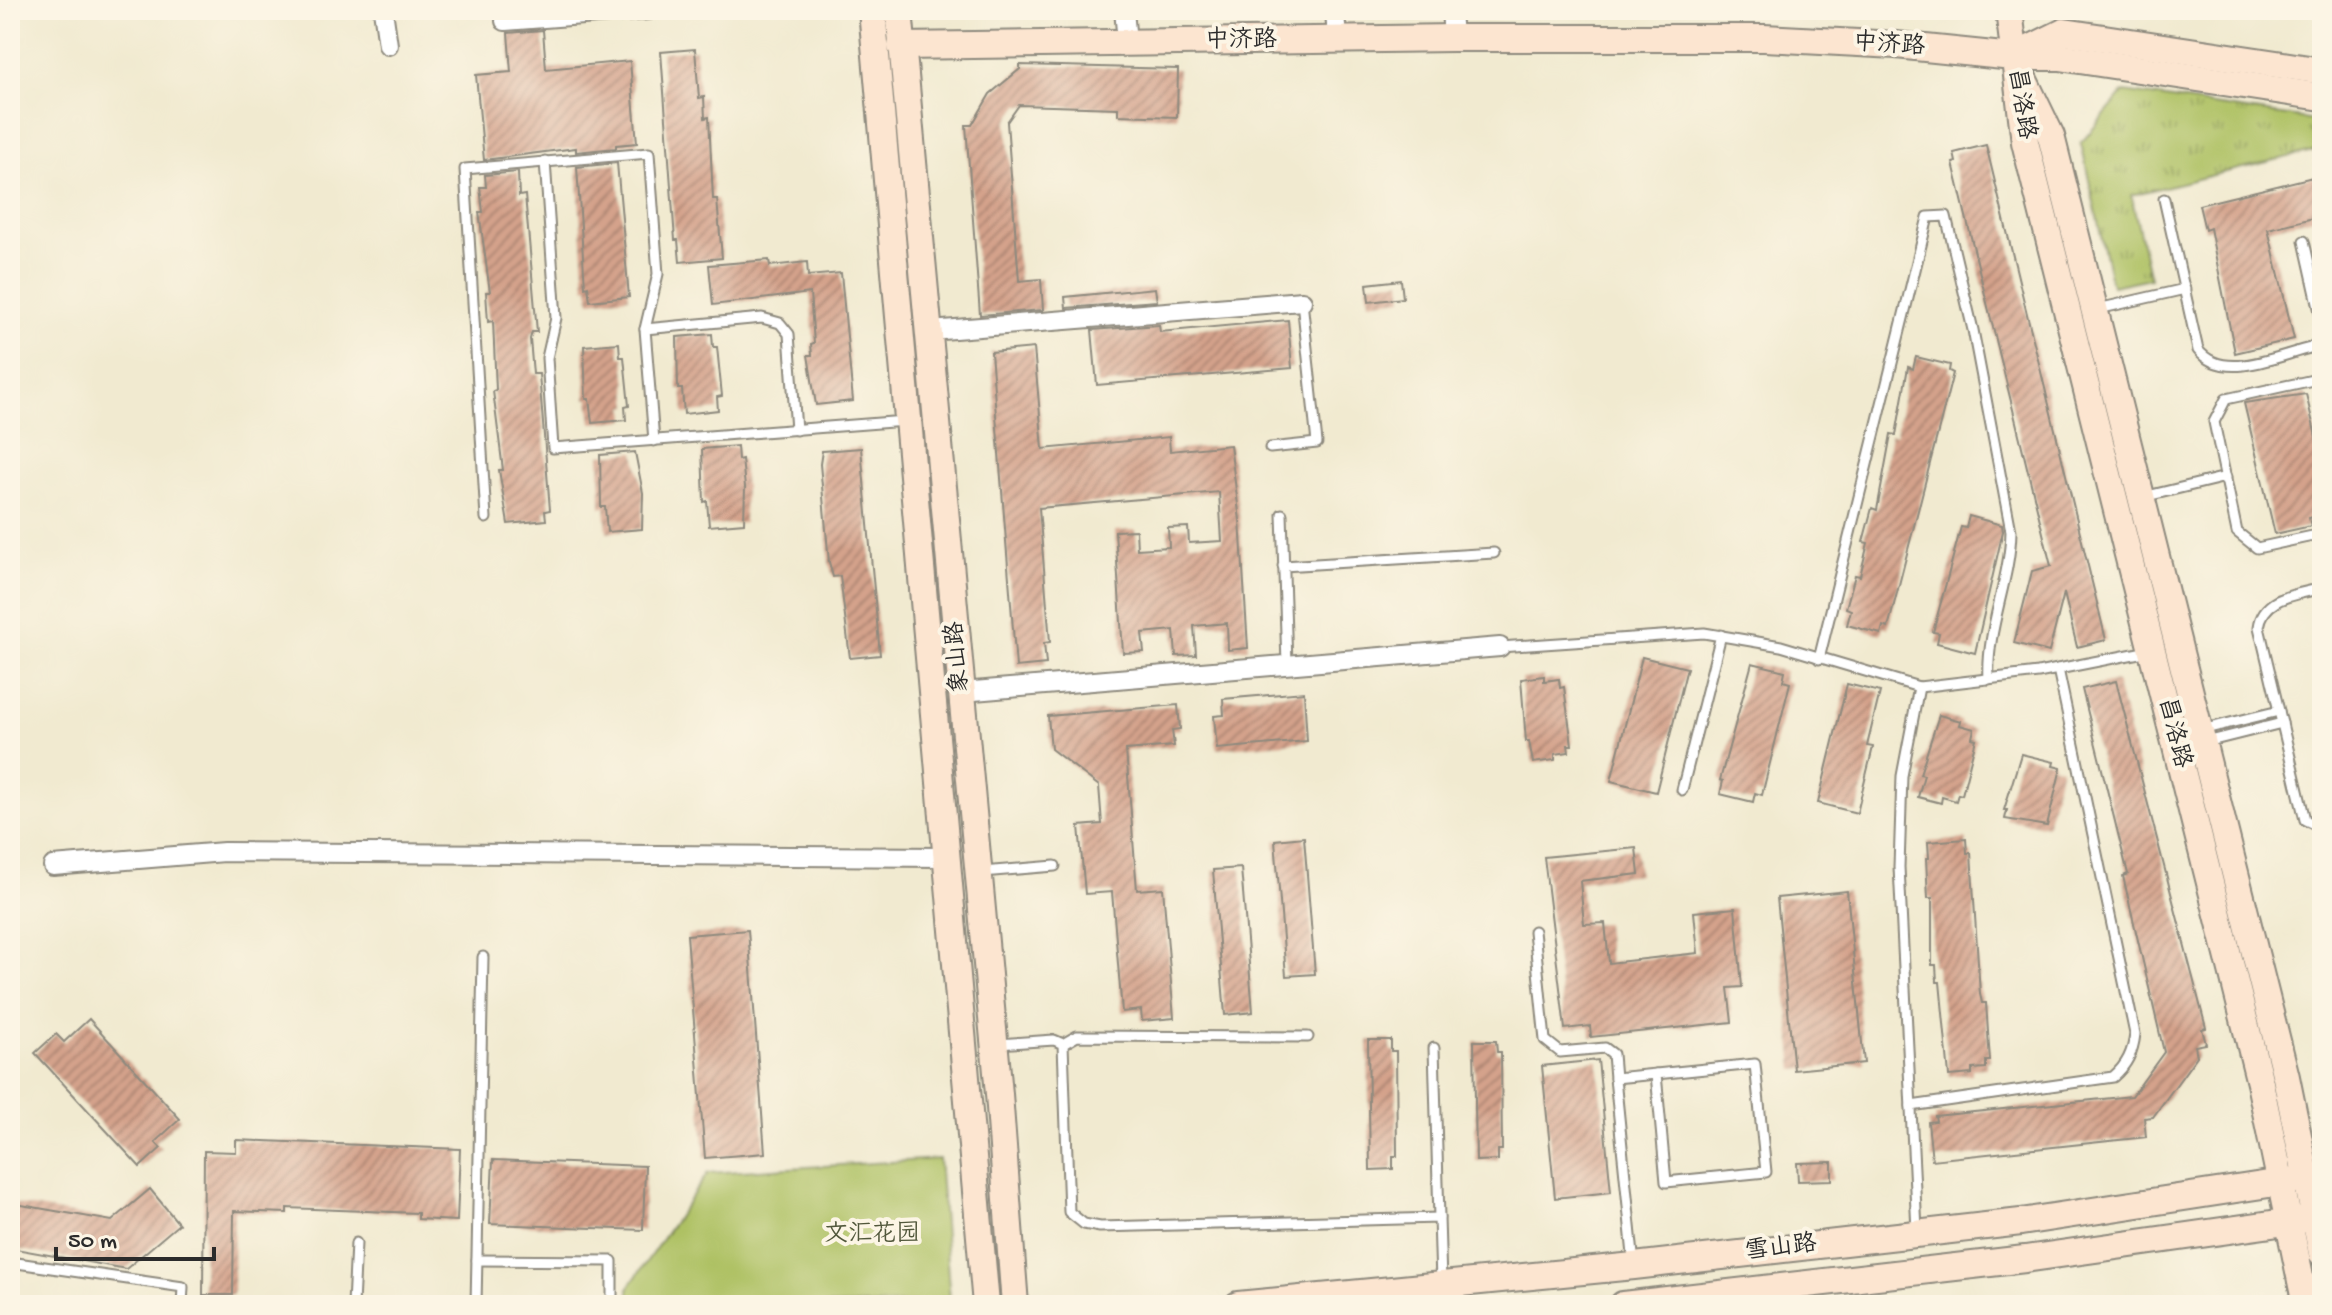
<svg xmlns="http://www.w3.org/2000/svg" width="2332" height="1315" font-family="'Gochi Hand','LXGW WenKai TC',sans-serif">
	<defs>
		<pattern id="grass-tufts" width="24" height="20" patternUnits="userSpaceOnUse" patternTransform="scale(2)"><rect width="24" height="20" fill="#aec164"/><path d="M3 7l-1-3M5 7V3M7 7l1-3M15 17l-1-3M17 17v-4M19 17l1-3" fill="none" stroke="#8e9d53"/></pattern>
		<pattern id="building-hatch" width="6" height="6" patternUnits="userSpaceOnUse" patternTransform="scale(2)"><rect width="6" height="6" fill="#d4a28b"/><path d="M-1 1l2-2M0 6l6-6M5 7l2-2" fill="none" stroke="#ac8472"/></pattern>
	</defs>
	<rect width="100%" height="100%" fill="#fcf5e5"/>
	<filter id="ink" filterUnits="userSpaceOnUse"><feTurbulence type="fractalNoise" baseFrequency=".0125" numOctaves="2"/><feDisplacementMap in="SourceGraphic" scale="16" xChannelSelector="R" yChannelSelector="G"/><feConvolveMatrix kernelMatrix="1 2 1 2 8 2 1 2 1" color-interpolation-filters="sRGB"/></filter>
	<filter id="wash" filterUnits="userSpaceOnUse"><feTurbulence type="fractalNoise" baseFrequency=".006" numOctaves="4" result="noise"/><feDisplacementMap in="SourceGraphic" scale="32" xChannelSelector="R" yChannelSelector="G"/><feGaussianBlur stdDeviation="1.8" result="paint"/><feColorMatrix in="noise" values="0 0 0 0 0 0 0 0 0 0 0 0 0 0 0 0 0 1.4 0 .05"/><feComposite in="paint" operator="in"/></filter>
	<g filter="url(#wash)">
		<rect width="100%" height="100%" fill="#f1ead0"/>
		<path fill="url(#grass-tufts)" stroke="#6c7648" stroke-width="2" d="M2124,92l198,29v48l-5,-19 -186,45 19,83 -38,8 -31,-143z"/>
		<path fill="#aec164" stroke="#6c7648" stroke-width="2" d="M939,1159l11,141 -71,5h-250v-18l79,-114z"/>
		<g id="blocks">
			<g fill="url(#building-hatch)">
				<path d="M543,30l3,39 84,-8 7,82 -21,2v3l-40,4v-4l-92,12 -8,-85 35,-3 -3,-39z"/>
				<path d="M695,49l4,49 5,-1 1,21 4,-1 4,82h4l5,59 -42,4 -2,-22h-3l-14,-188z"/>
				<path d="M1020,65l158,4 -1,48 -59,-2v-7l-99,-3 -12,17 12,159 22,-2 2,31 -63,5 -14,-190h6l18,-31 30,-25z"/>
				<path d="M1986,145l120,495 -29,7 -13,-54 -15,59 -35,-9 18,-72 19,-5 -98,-403 3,-1 -2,-9z"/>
				<path d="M617,163l12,134 -39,4 -2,-15 -3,1 -8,-120z"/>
				<path d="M518,172l1,24 6,-1 12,137h-5l-2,7 3,35h6l11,136 -5,1 1,9 -38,4 -9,-54h4l-10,-79 3,-1 -3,-69 -5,1 -2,-30h4l-11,-80h4l-3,-25h6l-1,-12z"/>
				<path d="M2317,176l5,40 -54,13 26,110 -59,14 -25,-125 -5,2 -6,-25z"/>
				<path d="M769,260l1,6 37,-4 1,14 33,-3 12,128 -37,4 -8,-50h4l-1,-11 3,-1 -4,-50 -97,12 -4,-40z"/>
				<path d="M1401,280l2,18 -34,4 -2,-18z"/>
				<path d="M1155,288l2,13 -91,7 -1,-11z"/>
				<path d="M1288,320l4,48 -195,17 -5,-55 67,-5 1,7z"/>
				<path d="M712,334l1,13h4l5,49 -5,1 1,13 -34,4 -2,-25h-4l-1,-52z"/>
				<path d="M619,343l1,14h4l5,49 -4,1 1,13 -34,3 -3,-24h-3l-2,-53z"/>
				<path d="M1034,348l9,101 126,-12 1,14 60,-6 10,75 8,128 -20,2 -1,-27 -33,3 2,29 -20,1 -2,-26 -32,3 2,19 -21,1 -8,-122 21,-1 1,19 32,-2 -1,-19 20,-1 1,16 33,-2 -3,-49 -180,16 11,134 -6,1 2,21 -30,3 -25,-315z"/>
				<path d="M1916,357l34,8 -1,6 4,2 -65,255 -5,-2 -2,8 -34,-9 4,-15 -5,-2 9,-33 5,1 8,-33 -5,-1 9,-34 5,2 14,-76 5,1 12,-68 5,2z"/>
				<path d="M2306,394l16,68v53l-13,3 2,8 -36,8 -31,-131z"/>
				<path d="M737,446l1,14 4,-1 3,28 -1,36 -35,3 -2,-25 -3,1 -2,-53z"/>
				<path d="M861,448l19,207 -30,3 -10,-82 -7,1 -4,-15 -9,-98 2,-13z"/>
				<path d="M635,452l8,41 -1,36 -35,3 -2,-25h-4l-1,-52z"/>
				<path d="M1969,516l33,9 1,6 -28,122 -38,-10 2,-10 -6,-1 28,-105 5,1z"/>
				<path d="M1642,657l45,11 -31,124 -45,-11z"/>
				<path d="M1752,663l33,8 -2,10 7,2 -28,112 -7,-2 -2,9 -33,-8 3,-13 -3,-1z"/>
				<path d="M1544,676v5l15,-2 1,9 4,-1 8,58h-4l1,7 -14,2v6l-22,3 -4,-22h-3l-5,-62z"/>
				<path d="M2116,681l90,347 -4,1 4,15 -11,2 2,10 -44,61 -9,1 2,19 -214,23 -4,-38 8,-1 -1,-5 197,-20 32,-44 -41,-176 5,-2 -46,-185z"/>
				<path d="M1847,684l33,8 -13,54 6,1 -16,66 -39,-10z"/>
				<path d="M1304,692l3,49 -90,8 -3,-33 10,-1 -1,-16z"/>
				<path d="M1178,705l2,24 -8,1 2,16 -48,4 11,140 26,-2 11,130 -32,3 -1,-11 -19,2 -10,-120 -27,2 -6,-68 23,-2 -3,-38 -48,-37 -3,-33z"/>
				<path d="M1939,715l22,6 -1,4 14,4 -2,9 4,1 -14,56 -4,-1 -2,7 -14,-4 -1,6 -23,-6 6,-22 -4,-1z"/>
				<path d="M2021,754l33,8 -1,4 8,2 -14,58 -42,-7 2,-9h-3z"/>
				<path d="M1304,837l11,137 -29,2 -11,-136z"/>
				<path d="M1966,839l1,14h4l9,141 2,9h4l4,58h-4v7l-14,1v5l-23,2 -9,-94h-3l-1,-17h-4v-67h-4l-2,-40h3l-1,-16z"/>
				<path d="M1636,848l3,26 -59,7 4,43 21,-1 4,40 89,-10 -4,-41 41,-4 7,79 -14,1 4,34 -141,15 -1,-11 -25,3 -21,-172z"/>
				<path d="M1241,868l12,144 -28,3 -12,-145z"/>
				<path d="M1847,891l17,172 -70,7 -17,-172z"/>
				<path d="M748,930l17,223 -60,5 -18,-223z"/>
				<path d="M89,1019l91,100 -25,23 6,6 -21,19 -105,-114 21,-19 8,8z"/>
				<path d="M1368,1040h23v11h5l1,105h-4v13l-23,1z"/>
				<path d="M1474,1041h22l1,11h4l1,98h-4v10l-22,1z"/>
				<path d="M1598,1060l13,132 -56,6 -13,-132z"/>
				<path d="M236,1140l224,9 -3,72 -39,-2v-6l-131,-5v5l-53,-2 -1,84h-30l1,-144 32,1z"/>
				<path d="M493,1160l152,6 -2,64 -153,-6z"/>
				<path d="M1832,1162v18l-34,1 -1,-18z"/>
				<path d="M150,1189l29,35 -53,45 -116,-21v-45l102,18z"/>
			</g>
		</g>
	</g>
	<g filter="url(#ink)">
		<use href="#blocks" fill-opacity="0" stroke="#8e8a7e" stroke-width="2"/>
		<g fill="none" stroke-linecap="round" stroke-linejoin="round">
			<defs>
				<g id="lane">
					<path d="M545,161l11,157 -9,40 6,90 352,-27"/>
					<path d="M2164,199l34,151c25,32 79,6 112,-2l10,-7 2,-7"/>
					<path d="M2304,241l18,80"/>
					<path d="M2098,309l87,-20"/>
					<path d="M645,329l117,-11 18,5 9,11 7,96"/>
					<path d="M2322,378l-96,21 -12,23 23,110 20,16 65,-14"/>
					<path d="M1270,448l47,-5 -15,-142"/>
					<path d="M2143,497l83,-20"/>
					<path d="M1282,514l5,150"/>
					<path d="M486,518l-21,-349 184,-16 9,121 -13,55 9,112"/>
					<path d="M1283,566l211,-13"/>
					<path d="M2322,588c-25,7 -59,8 -63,39l46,193 17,8"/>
					<path d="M1500,647l204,-14 77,13 138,41 119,-14 111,-22"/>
					<path d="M1819,659l109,-442 18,-1 27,114 38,201c-1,51 -25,98 -22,148"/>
					<path d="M2201,730l78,-19"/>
					<path d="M2206,742l76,-19"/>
					<path d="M1682,790l39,-155"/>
					<path d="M982,872l73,-6"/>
					<path d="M1534,931l11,109 15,12 45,-4 8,6 2,24"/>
					<path d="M998,1044l56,-4 9,4 6,168 15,12 16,3 339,-9 2,64"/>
					<path d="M1063,1044l14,-8 231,1"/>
					<path d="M1434,1048l5,170"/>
					<path d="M1755,1064l11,108 -100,10 -10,-108z"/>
					<path d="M1911,1106l202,-29c14,-12 20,-25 22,-43l-77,-365"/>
					<path d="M1917,1230l-18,-363 3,-91 17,-89"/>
					<path d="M477,1260l135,1v44"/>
					<path d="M10,1262l173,25 -1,18"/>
					<path d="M1634,1265l-19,-187 41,-4"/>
					<path d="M353,1305l3,-62"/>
					<path d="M476,1305l7,-348"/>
				</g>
				<g id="street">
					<path d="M383,10l5,35"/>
					<path d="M1124,10l3,32"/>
					<path d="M1335,10l2,31"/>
					<path d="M1451,10l2,28"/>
					<path d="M505,21l143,-11"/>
					<path d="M930,331l372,-30"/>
					<path d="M962,692l538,-45"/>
					<path d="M53,866l171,-14 723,5"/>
				</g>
				<g id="secondary">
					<path d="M872,10l114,1295"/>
					<path d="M899,10l100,1084 16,211"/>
					<path d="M2009,10l16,132 235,941 46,222"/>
					<path d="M901,46l552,-8h311l132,7 117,12h47l262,40"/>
					<path d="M2019,54l45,-22 258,39"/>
					<path d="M2023,78l28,58 235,941 36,176"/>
					<path d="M1238,1305l396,-39 387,-44 274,-42"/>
					<path d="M1623,1305l402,-46 281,-40"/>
				</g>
			</defs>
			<use href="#lane" stroke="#8e8a7e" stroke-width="13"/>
			<use href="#street" stroke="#8e8a7e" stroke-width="22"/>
			<use href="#secondary" stroke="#8e8a7e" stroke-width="30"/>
			<use href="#lane" stroke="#fff" stroke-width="9"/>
			<use href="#street" stroke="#fff" stroke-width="18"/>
			<use href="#secondary" stroke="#fce5d0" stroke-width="26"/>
		</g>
	</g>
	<g text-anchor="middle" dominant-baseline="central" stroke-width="8" stroke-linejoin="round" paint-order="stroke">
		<g font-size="24" fill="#2b2b2b" stroke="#fcf5e5">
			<text x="1241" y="41">中济路</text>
			<text transform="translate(1889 46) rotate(4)">中济路</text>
			<text transform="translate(2020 104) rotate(81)">昌洛路</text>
			<text transform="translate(959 657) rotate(-95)">象山路</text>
			<text transform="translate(2173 733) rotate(76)">昌洛路</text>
			<text transform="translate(1781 1249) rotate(-7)">雪山路</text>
		</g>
		<g font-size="24" fill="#52583c" stroke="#fcf5e5">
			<text x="872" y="1235">文汇花园</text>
		</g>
	</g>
	<rect width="2332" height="1315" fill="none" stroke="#fcf5e5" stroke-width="40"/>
	<path d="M56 1247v12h158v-12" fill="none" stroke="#2b2b2b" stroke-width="4"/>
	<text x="68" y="1247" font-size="24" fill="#2b2b2b" stroke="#fcf5e5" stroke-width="6" paint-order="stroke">50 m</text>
</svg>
